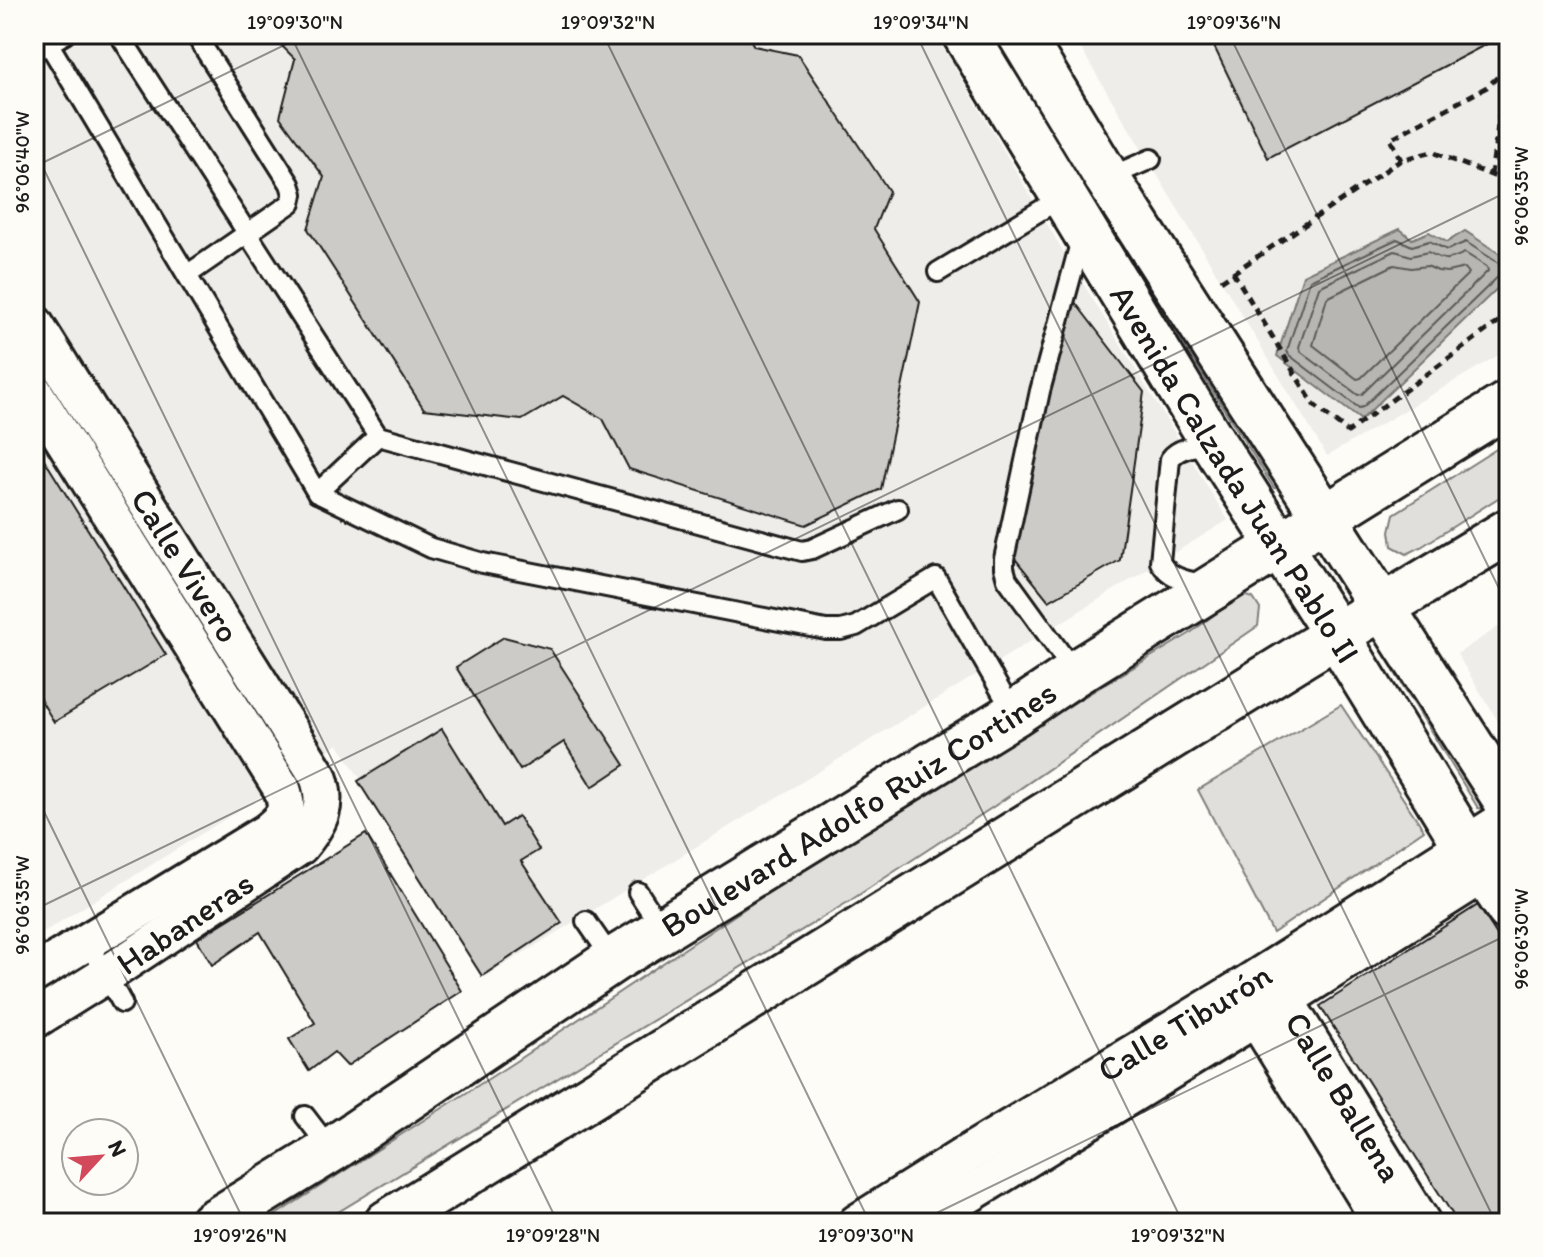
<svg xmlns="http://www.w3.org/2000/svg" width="1543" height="1257" font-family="Itim,sans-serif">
	<rect width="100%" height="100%" fill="#fdfcf7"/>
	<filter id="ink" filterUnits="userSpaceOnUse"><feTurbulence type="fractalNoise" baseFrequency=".0125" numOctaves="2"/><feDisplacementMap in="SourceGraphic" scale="16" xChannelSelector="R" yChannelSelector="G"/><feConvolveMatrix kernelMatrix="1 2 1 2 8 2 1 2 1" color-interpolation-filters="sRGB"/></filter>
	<g filter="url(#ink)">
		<g fill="#eeede9">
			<path d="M34,34h901l124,210 169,276 -742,456 -148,-232 -73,50 -231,144z"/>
			<path d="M1072,34h437v315l-182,107z"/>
			<path d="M1509,620v119l-52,-85z"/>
		</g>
		<g fill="#e0dfdb" stroke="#7e7e7c" stroke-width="2">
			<path d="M1104,204l180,285 -10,-1 -172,-272z"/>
			<path d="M1509,441v50l-88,56 -14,7 -15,-8 -2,-15 4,-17z"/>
			<path d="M1241,594l12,4 7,11 -2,17 -265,181 -145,95 -528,321h-57l250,-160 249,-166 201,-128 226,-135z"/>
			<path d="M1392,658l94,151 -8,-1 -86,-140z"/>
			<path d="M1341,705l83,125 -151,103 -75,-143z"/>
		</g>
		<path fill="#b7b6b2" stroke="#797876" stroke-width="2" d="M1400,229l12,10 17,-7 18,10 18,-11 44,29v17l-148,143 -84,-64 26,-81z"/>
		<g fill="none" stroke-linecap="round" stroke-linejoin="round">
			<g stroke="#5a5a58" stroke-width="2">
				<path d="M1397,239l15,7 17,-5 18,9 19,-8 37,24 2,4 -142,137 -4,1 -70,-53 -2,-4 23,-71z"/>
				<path d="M1395,251l16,5 17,-4c18,10 19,9 37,1l22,14 1,4 -126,123 -4,1 -58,-44 -1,-4 20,-60z"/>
				<path d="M1394,265l17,3 16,-2 11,5 9,1 18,-4 4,5 -108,105 -4,1 -44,-34 14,-47z"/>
			</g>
		</g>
		<g fill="#cccbc8" stroke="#1c1c1c" stroke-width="2">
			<path d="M253,34h494l7,12 44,9 91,136 -15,38 46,73 -39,187 -75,36 -177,-56 -26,-50 -40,-23 -41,24 -98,-11 -116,-180 16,-52 -44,-60 15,-58 -23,-23z"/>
			<path d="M1208,34h298l-238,124z"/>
			<path d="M1071,297l73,95 -24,168 -71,41 -37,-46z"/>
			<path d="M34,443l132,212 -112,67 -20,-33z"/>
			<path d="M504,637l46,12 75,116 -33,22 -28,-45 -44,28 -64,-103z"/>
			<path d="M442,729l60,97 16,-10 21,34 -18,11 41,62 -80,53 -124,-195z"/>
			<path d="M366,834l96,157 -115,75 -13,-14 -25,19 -20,-32 26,-16 -55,-91 -48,33 -15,-26z"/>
			<path d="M1478,905l31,49v269h-51l-138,-217z"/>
		</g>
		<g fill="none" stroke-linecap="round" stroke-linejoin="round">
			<defs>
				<g id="lane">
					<path d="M43,34l274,459 114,55 52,15 343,67h15l15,-4 80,-48 78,136"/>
					<path d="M119,34l259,402 424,115 10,-2 86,-40"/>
					<path d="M34,52l31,-18"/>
					<path d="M1105,179l46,-20"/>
					<path d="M938,272l128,-77"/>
					<path d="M187,275l104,-72 2,-9 -3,-10 -95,-150"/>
					<path d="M317,493l61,-57"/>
					<path d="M1207,585c-19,-4 -36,-5 -47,-23l10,-103c9,-13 30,-13 44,-15"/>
					<path d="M1075,673l-68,-94 -3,-11v-9l36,-168 42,-155"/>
					<path d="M638,892l24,37"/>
					<path d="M586,921l27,39"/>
					<path d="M87,941l35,62"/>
					<path d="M305,1116l26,34"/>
				</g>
				<g id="street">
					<path id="s1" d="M34,323l284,453c11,30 1,47 -18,70l-194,129 -72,45"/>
					<path d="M34,392l248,397c8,23 3,28 -15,43l-233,142"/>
					<path id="s2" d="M1272,979l150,244"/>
					<path d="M1241,998l15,20 126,205"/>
					<path id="s3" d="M857,1223l113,-71 266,-161 273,-174"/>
					<path d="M922,1223l334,-205 253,-160"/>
				</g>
				<g id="secondary">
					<path id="s4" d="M965,34l249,410 122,190 129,210 44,65"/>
					<path d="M1020,34l87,144 402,627"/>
				</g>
				<g id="primary">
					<path id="s5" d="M212,1223l119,-73 282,-190 401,-246 61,-41 434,-270"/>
					<path d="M387,1223l916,-568 206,-124"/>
				</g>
			</defs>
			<use href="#lane" stroke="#1c1c1c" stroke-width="24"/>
			<use href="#street" stroke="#1c1c1c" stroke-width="42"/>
			<use href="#secondary" stroke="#1c1c1c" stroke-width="50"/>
			<use href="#primary" stroke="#1c1c1c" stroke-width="50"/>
			<g stroke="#1c1c1c" stroke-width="5" stroke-dasharray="8 6" stroke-linecap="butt">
				<path d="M1401,160l-11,-21 97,-52 19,-18"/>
				<path d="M1491,175l15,-106 3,-2"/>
				<path d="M1233,272l81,133 34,27 161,-118"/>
				<path d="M1221,281l180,-121 31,-8 77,30"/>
			</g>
			<use href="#lane" stroke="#fdfcf7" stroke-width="18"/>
			<use href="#street" stroke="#fdfcf7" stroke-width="36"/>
			<use href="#secondary" stroke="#fdfcf7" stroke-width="44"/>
			<use href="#primary" stroke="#fdfcf7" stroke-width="44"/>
		</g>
	</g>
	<path fill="none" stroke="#1c1c1c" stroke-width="2" stroke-opacity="0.45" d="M290,34l580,1189M603,34l580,1189M916,34l580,1189M1229,34l280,575M34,149l524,1074M34,167l273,-133M34,791l211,432M34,910l1475,-719M916,1223l593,-289"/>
	<g text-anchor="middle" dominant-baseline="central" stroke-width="8" stroke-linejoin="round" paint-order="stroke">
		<g font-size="34" fill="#1c1c1c" stroke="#fdfcf7">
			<text stroke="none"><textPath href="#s4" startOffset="516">Avenida Calzada Juan Pablo II</textPath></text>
			<text stroke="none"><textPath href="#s1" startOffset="286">Calle Vivero</textPath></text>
			<text stroke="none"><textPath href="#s5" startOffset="768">Boulevard Adolfo Ruiz Cortines</textPath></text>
			<text transform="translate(185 923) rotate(-34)">Habaneras</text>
			<text stroke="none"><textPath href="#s3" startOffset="384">Calle Tiburón</textPath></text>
			<text stroke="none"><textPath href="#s2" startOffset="138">Calle Ballena</textPath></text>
		</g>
	</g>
	<rect width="1543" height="1257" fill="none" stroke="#fdfcf7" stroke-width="88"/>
	<g transform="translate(100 1157) rotate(64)"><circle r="38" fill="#fdfcf7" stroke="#a3a29f" stroke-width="2"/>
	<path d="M0-6L14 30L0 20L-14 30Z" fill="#d1495b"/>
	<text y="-12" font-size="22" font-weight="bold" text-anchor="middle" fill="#1c1c1c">N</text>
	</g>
	<rect x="44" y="44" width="1455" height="1169" fill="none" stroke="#1c1c1c" stroke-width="3"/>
	<g font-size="20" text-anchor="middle" fill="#1c1c1c">
		<text x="295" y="29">19°09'30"N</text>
		<text x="608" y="29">19°09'32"N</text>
		<text x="921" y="29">19°09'34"N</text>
		<text x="1234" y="29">19°09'36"N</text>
		<text transform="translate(22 162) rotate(-90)" y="7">96°06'40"W</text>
		<text transform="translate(1521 196) rotate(-90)" y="7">96°06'35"W</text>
		<text transform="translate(22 905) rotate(-90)" y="7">96°06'35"W</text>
		<text transform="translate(1521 939) rotate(-90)" y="7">96°06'30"W</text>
		<text x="240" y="1242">19°09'26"N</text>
		<text x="553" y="1242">19°09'28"N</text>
		<text x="866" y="1242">19°09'30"N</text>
		<text x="1178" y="1242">19°09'32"N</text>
	</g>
</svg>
